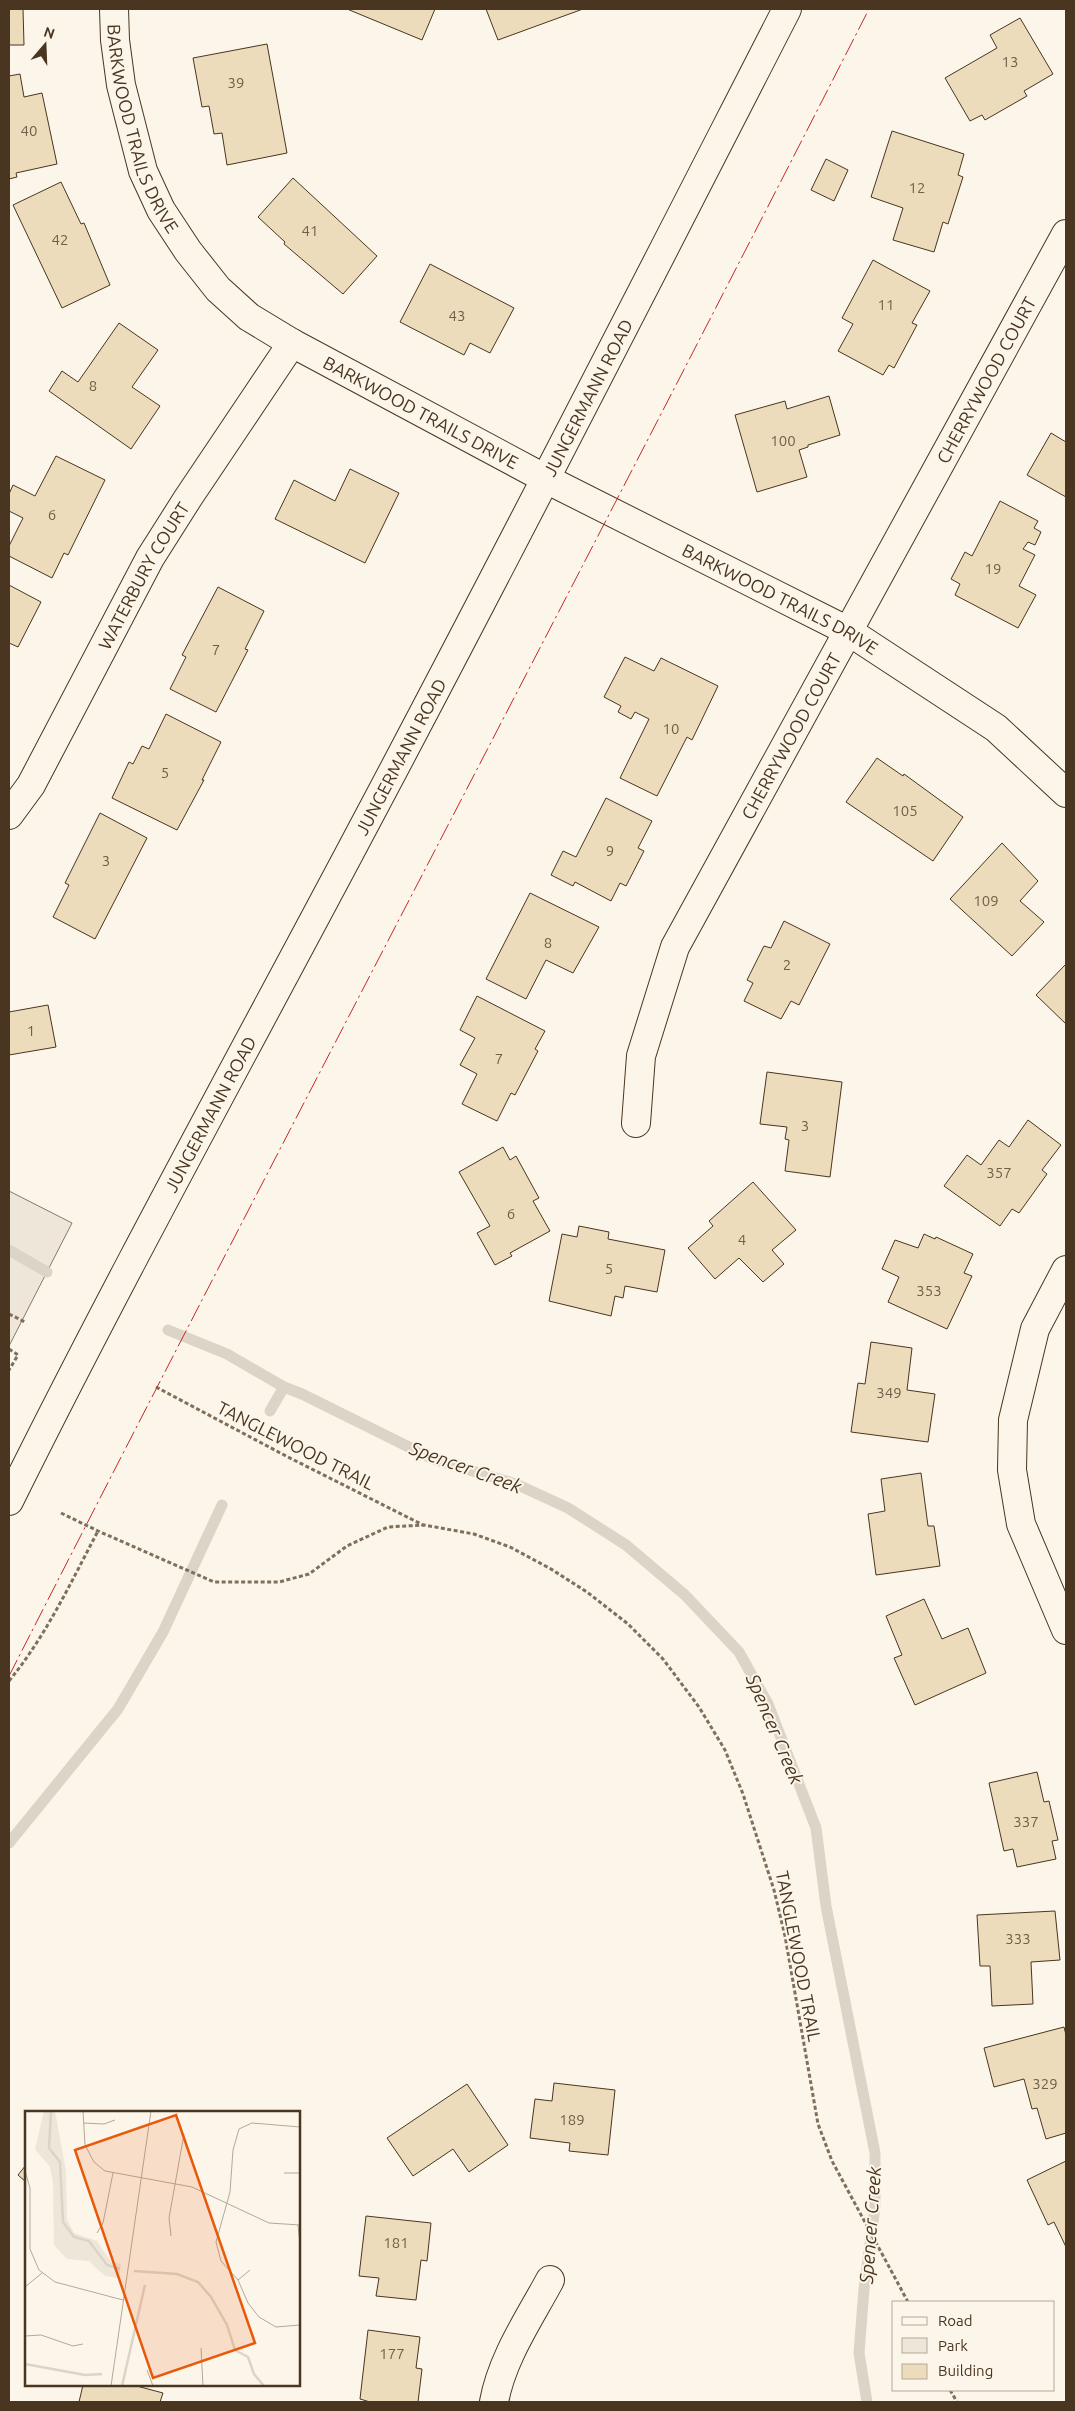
<svg xmlns="http://www.w3.org/2000/svg" width="1075" height="2411" font-family="Ubuntu,sans-serif">
	<rect width="100%" height="100%" fill="#fbf6e9"/>
	<path fill="#ede6d9" stroke="#887966" d="M9,1191l63,32 -63,123z"/>
	<g fill="none" stroke-linecap="round" stroke-linejoin="round">
		<g stroke="#dcd4c6" stroke-width="11">
			<path d="M9,1250l38,22"/>
			<path d="M168,1330l59,24 57,33 18,7 131,65 83,25 52,24 58,37 59,50 54,57 29,52 48,124 10,78 49,247v54l-11,82 -5,64 8,49"/>
			<path d="M270,1411l14,-24"/>
			<path d="M9,1843l109,-134 45,-77 59,-127"/>
		</g>
	</g>
	<g fill="#ecdcbc" stroke="#4a3520">
		<path d="M9,9h14l1,36h-15z"/>
		<path d="M347,9h88l-13,31z"/>
		<path d="M486,9h97l-85,31z"/>
		<path d="M1020,18l33,56 -29,17 3,5 -42,24 -3,-5 -12,6 -25,-43 52,-30 -7,-13z"/>
		<path d="M267,44l20,109 -60,12 -5,-32 -8,1 -5,-28 -7,1 -9,-49z"/>
		<path d="M20,74l4,23 18,-4 15,71 -41,9 1,4 -8,2v-103z"/>
		<path d="M892,131l72,23 -6,21 5,2 -15,47 -5,-2 -9,30 -41,-12 10,-32 -32,-11z"/>
		<path d="M826,159l22,11 -14,31 -23,-11z"/>
		<path d="M293,178l84,78 -34,38 -59,-50 1,-2 -27,-25z"/>
		<path d="M61,182l20,42 3,-1 26,62 -48,23 -49,-103z"/>
		<path d="M873,260l57,31 -18,32 5,2 -23,43 -5,-3 -6,10 -45,-24 15,-27 -11,-6z"/>
		<path d="M430,264l84,44 -24,45 -20,-10 -6,12 -64,-33z"/>
		<path d="M119,323l39,27 -26,37 28,19 -29,43 -82,-58 13,-20 16,11z"/>
		<path d="M829,396l11,39 -32,10v2l-9,3 8,27 -50,15 -22,-77 50,-14 2,8z"/>
		<path d="M1051,433l15,9v55l-39,-22z"/>
		<path d="M56,456l49,24 -37,75 -4,-2 -12,25 -43,-22v-10l14,-28 -14,-7v-17l4,-9 22,11z"/>
		<path d="M350,469l49,24 -34,70 -90,-44 19,-39 41,21z"/>
		<path d="M1000,501l38,20 -4,7 7,4 -6,13 -7,-3 -5,7 12,6 -16,31 17,9 -18,33 -63,-33 5,-11 -9,-5 14,-27 7,4z"/>
		<path d="M9,585l32,17 -23,45 -9,-4z"/>
		<path d="M218,587l46,24 -19,38 3,1 -32,62 -46,-23 16,-32 -4,-2z"/>
		<path d="M625,657l29,14 7,-13 57,28 -26,54 -5,-3 -30,59 -37,-18 29,-59 -14,-7 -4,7 -13,-7 3,-6 -17,-9z"/>
		<path d="M166,714l55,28 -19,38h2l-27,50 -65,-32 17,-36 4,2 9,-18 7,3z"/>
		<path d="M877,758l26,18 1,-2 59,43 -30,44 -87,-59z"/>
		<path d="M606,798l46,23 -14,27 6,3 -18,35 -6,-3 -9,18 -36,-19 -2,4 -22,-11 12,-24 13,6z"/>
		<path d="M100,813l47,25 -52,101 -42,-22 16,-32 -4,-2z"/>
		<path d="M1002,843l36,38 -18,20 24,21 -32,34 -62,-57z"/>
		<path d="M530,893l69,34 -26,46 -27,-13 -20,39 -40,-20z"/>
		<path d="M784,921l46,23 -31,61 -8,-4 -10,18 -37,-18 9,-18 -6,-3 17,-34 7,2z"/>
		<path d="M1066,964v60l-30,-29z"/>
		<path d="M477,996l68,35 -10,18 3,2 -23,44 -4,-2 -14,28 -35,-17 15,-30 -17,-9 15,-27 -15,-8z"/>
		<path d="M48,1005l8,42 -47,8v-43z"/>
		<path d="M767,1072l75,10 -12,95 -45,-6 4,-31 -4,-1 2,-12 -27,-3z"/>
		<path d="M1028,1120l33,25 -19,25 5,4 -28,39 -7,-4 -12,17 -56,-40 23,-31 14,10 18,-25 10,7z"/>
		<path d="M503,1147l7,13 6,-4 23,42 -6,3 17,30 -40,22 2,3 -17,9 -18,-32 13,-7 -31,-54z"/>
		<path d="M753,1182l43,48 -24,20 12,14 -21,18 -24,-24 -24,21 -27,-31 25,-22 -4,-5z"/>
		<path d="M579,1226l30,6 -1,7 57,11 -8,42 -32,-6 -2,12 -8,-2 -4,20 -62,-15 13,-67 15,3z"/>
		<path d="M924,1234l11,5 1,-2 37,17 -9,19 8,3 -25,53 -59,-27 11,-25 -17,-8 13,-29 23,8z"/>
		<path d="M871,1342l41,6 -5,42 28,4 -7,48 -77,-10 7,-49 7,1z"/>
		<path d="M921,1473l7,53h6l6,40 -64,9 -8,-61 17,-3 -4,-32z"/>
		<path d="M924,1599l18,40 26,-11 18,45 -71,32 -21,-47 8,-3 -16,-39z"/>
		<path d="M1037,1772l7,30 5,-1 9,39 -6,1 4,18 -39,8 -4,-18 -9,2 -15,-68z"/>
		<path d="M1055,1911l5,49 -29,2 2,42 -41,2 -2,-40h-10l-3,-51z"/>
		<path d="M1064,2027l2,8v98l-20,6 -9,-31 -5,1 -8,-30 -30,8 -10,-39z"/>
		<path d="M554,2083l61,7 -7,65 -39,-4 1,-8 -40,-5 5,-39 17,2z"/>
		<path d="M467,2084l41,61 -39,27 -16,-23 -40,27 -26,-38z"/>
		<path d="M1066,2161v86l-12,-25 -6,3 -21,-45z"/>
		<path d="M26,2165v17l-8,-7z"/>
		<path d="M366,2216l65,7 -4,38 -6,-1 -5,40 -40,-4 3,-18 -20,-2z"/>
		<path d="M368,2330l52,7 -4,31 6,1 -4,33h-48l-10,-3z"/>
		<path d="M83,2385h50l30,8 -3,9h-81z"/>
	</g>
	<g fill="none" stroke-linecap="round" stroke-linejoin="round">
		<defs>
			<g id="minor">
				<path id="s1" d="M114,9l1,31 6,45 22,86 18,39 27,41 30,38 31,28 43,26 254,136 302,152 148,97 70,65"/>
				<path id="s2" d="M9,815l22,-30 119,-227 38,-60 104,-155"/>
				<path id="s3" d="M636,1123l5,-67 34,-109 391,-713"/>
				<path d="M1066,1270l-31,59 -22,91 -1,50 9,54 45,106"/>
				<path d="M494,2402c8,-44 35,-83 56,-122"/>
			</g>
			<g id="primary">
				<path id="s4" d="M9,1501c114,-230 238,-454 358,-681 143,-269 281,-540 420,-811"/>
			</g>
		</defs>
		<use href="#minor" stroke="#4a3520" stroke-width="30"/>
		<use href="#primary" stroke="#4a3520" stroke-width="30"/>
		<g stroke="#7f6f5c" stroke-width="3" stroke-dasharray="4 2.5" stroke-linecap="butt">
			<path d="M9,1314l16,8"/>
			<path d="M9,1349l9,6 -9,15"/>
			<path d="M156,1387l130,69 137,69"/>
			<path d="M61,1513l37,18 116,51h65l30,-8 38,-28 41,-19 36,-2 50,9 36,13 41,22 36,23 41,32 35,35 36,48 26,43 18,44 31,96 11,46 33,188 14,37 76,141"/>
			<path d="M9,1681c37,-45 62,-99 89,-150"/>
			<path d="M950,2390l7,12"/>
		</g>
		<use href="#minor" stroke="#fbf6e9" stroke-width="28"/>
		<use href="#primary" stroke="#fbf6e9" stroke-width="28"/>
		<path stroke="#c62828" stroke-width="1" stroke-dasharray="18 4 2.5 4" stroke-linecap="butt" d="M9,1676c284,-557 576,-1110 860,-1667"/>
	</g>
	<g text-anchor="middle" dominant-baseline="central" stroke-width="4" stroke-linejoin="round" paint-order="stroke">
		<g font-size="15" fill="#725f47">
			<text x="1010" y="61">13</text>
			<text x="236" y="82">39</text>
			<text x="29" y="130">40</text>
			<text x="917" y="187">12</text>
			<text x="310" y="230">41</text>
			<text x="60" y="239">42</text>
			<text x="886" y="304">11</text>
			<text x="457" y="315">43</text>
			<text x="93" y="385">8</text>
			<text x="783" y="440">100</text>
			<text x="52" y="514">6</text>
			<text x="993" y="568">19</text>
			<text x="216" y="649">7</text>
			<text x="671" y="728">10</text>
			<text x="165" y="772">5</text>
			<text x="905" y="810">105</text>
			<text x="610" y="850">9</text>
			<text x="106" y="860">3</text>
			<text x="986" y="900">109</text>
			<text x="548" y="942">8</text>
			<text x="787" y="964">2</text>
			<text x="31" y="1030">1</text>
			<text x="499" y="1058">7</text>
			<text x="805" y="1125">3</text>
			<text x="999" y="1172">357</text>
			<text x="511" y="1213">6</text>
			<text x="742" y="1239">4</text>
			<text x="609" y="1268">5</text>
			<text x="929" y="1290">353</text>
			<text x="889" y="1392">349</text>
			<text x="1026" y="1821">337</text>
			<text x="1018" y="1938">333</text>
			<text x="1045" y="2083">329</text>
			<text x="572" y="2119">189</text>
			<text x="396" y="2242">181</text>
			<text x="392" y="2353">177</text>
		</g>
		<g font-size="18" fill="#4a3520" stroke="#fbf6e9">
			<text stroke="none"><textPath href="#s1" startOffset="124">BARKWOOD TRAILS DRIVE</textPath></text>
			<text stroke="none"><textPath href="#s3" startOffset="828">CHERRYWOOD COURT</textPath></text>
			<text stroke="none"><textPath href="#s4" startOffset="1246">JUNGERMANN ROAD</textPath></text>
			<text stroke="none"><textPath href="#s1" startOffset="544">BARKWOOD TRAILS DRIVE</textPath></text>
			<text stroke="none"><textPath href="#s2" startOffset="275">WATERBURY COURT</textPath></text>
			<text stroke="none"><textPath href="#s1" startOffset="949">BARKWOOD TRAILS DRIVE</textPath></text>
			<text stroke="none"><textPath href="#s3" startOffset="422">CHERRYWOOD COURT</textPath></text>
			<text stroke="none"><textPath href="#s4" startOffset="841">JUNGERMANN ROAD</textPath></text>
			<text stroke="none"><textPath href="#s4" startOffset="436">JUNGERMANN ROAD</textPath></text>
			<text transform="translate(296 1445) rotate(27)">TANGLEWOOD TRAIL</text>
			<text transform="translate(799 1956) rotate(79)">TANGLEWOOD TRAIL</text>
		</g>
		<g font-size="19" font-style="italic" fill="#4a3520" stroke="#fbf6e9">
			<text transform="translate(466 1467) rotate(20)">Spencer Creek</text>
			<text transform="translate(775 1729) rotate(67)">Spencer Creek</text>
			<text transform="translate(870 2225) rotate(-86)">Spencer Creek</text>
		</g>
	</g>
	<g transform="translate(25 2111)">
		<rect width="275" height="275" fill="#fbf6e9"/>
		<path d="M19,0h11l11,60 1,49 7,13 23,8 14,21 10,2 -2,14 -14,-2 -16,-15 -22,-2 -13,-14 -1,-62 -3,-16 -15,-18z" fill="#ede6d9"/>
		<path fill="none" stroke="#dcd4c6" stroke-width="2.5" d="M26,0l-2,37 11,14 3,60 11,15 15,4 18,24 13,4M109,160l43,3 21,8 13,15 16,28 8,25 13,7 6,17 10,12M0,253l60,11 17,-1M97,275l23,-101"/>
		<path fill="none" stroke="#b4a999" stroke-width="1" d="M58,0l2,34 9,17 11,9 87,16 77,36 31,2M58,12l21,1 11,-4M275,16l-48,-4 -13,6 -6,21 -3,42 -14,50 5,19 17,19 10,23 11,14 17,10 24,-2M0,60l5,17v61l9,21 16,12 68,18M259,62h16M273,114l2,18M72,122l6,-10 10,-50M146,125l-2,-18 15,-84M213,169l12,-10M0,176l17,-14M0,225l16,-1 32,11 10,-2M176,237l2,38M122,259l6,16M86,275l40,-275"/>
		<path fill="#e8590c" fill-opacity="0.15" stroke="#e8590c" stroke-width="2.5" d="M151,4l79,228 -102,35 -78,-228z"/>
		<rect width="275" height="275" fill="none" stroke="#4a3520" stroke-width="2.5"/>
	</g>
	<rect width="1075" height="2411" fill="none" stroke="#4a3520" stroke-width="20"/>
	<rect x="892" y="2301" width="162" height="90" fill="#fbf6e9" stroke="#b4a999"/>
	<rect x="902" y="2317" width="25" height="8" fill="#fbf6e9" stroke="#b4a999"/>
	<text x="938" y="2326" font-size="15" fill="#4a3520">Road</text>
	<rect x="902" y="2338" width="25" height="15" fill="#ede6d9" stroke="#b4a999"/>
	<text x="938" y="2351" font-size="15" fill="#4a3520">Park</text>
	<rect x="902" y="2364" width="25" height="15" fill="#ecdcbc" stroke="#b4a999"/>
	<text x="938" y="2376" font-size="15" fill="#4a3520">Building</text>
	<g transform="translate(45 45) rotate(19)" stroke="#fbf6e9" stroke-width="4" paint-order="stroke">
	<path d="M0-4L9 19L0 12L-9 19Z" fill="#4a3520"/>
	<text y="-8" font-size="14" font-weight="bold" text-anchor="middle" fill="#4a3520">N</text>
	</g>
</svg>
